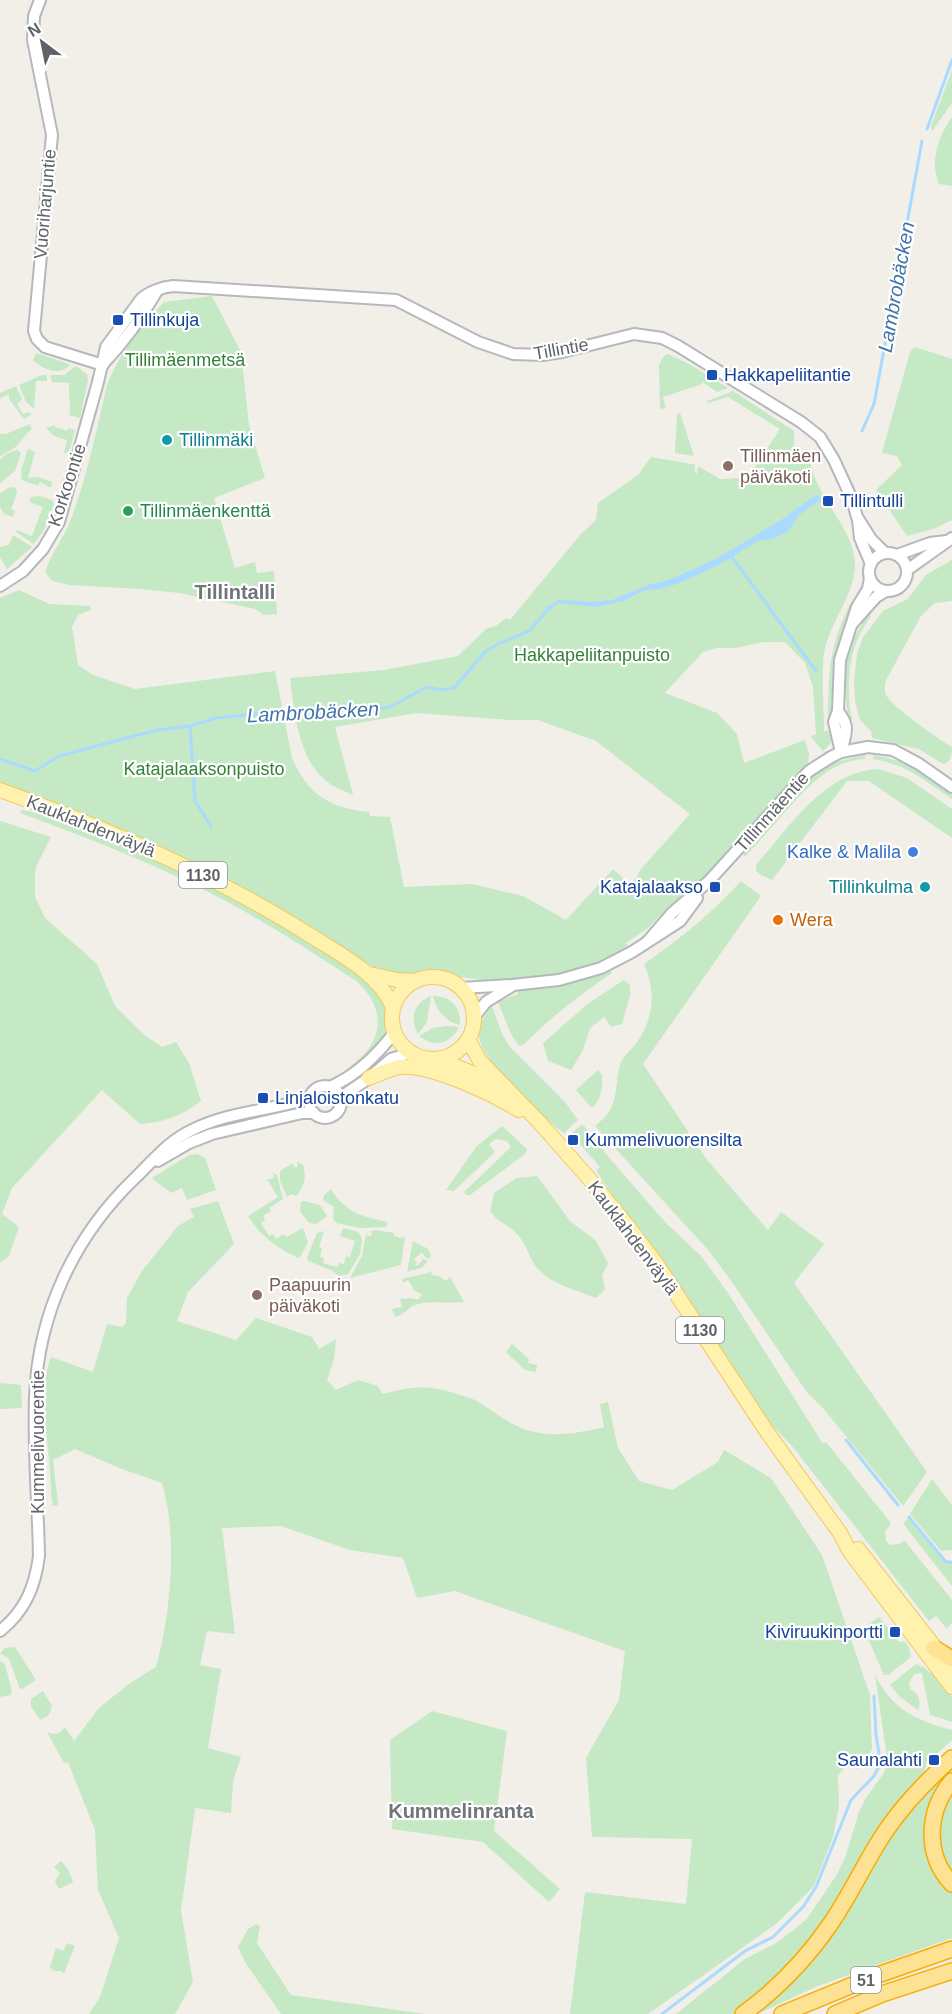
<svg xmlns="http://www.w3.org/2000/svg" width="952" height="2014" font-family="Arial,sans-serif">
	<rect width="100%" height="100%" fill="#f1efe8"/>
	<g fill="#c5e8c5">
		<path d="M952,70v33l-20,28 -1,-5z"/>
		<path d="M952,117v69l-13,-2c-10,-24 0,-48 13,-67z"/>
		<path d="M212,296l29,56 8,73 16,53 -51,20 21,70 20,-6 2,11 17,-2 3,43 -13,1 -9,-6 -75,-16 -40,-4 -71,-4 -17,-4 -7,-9c6,-19 19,-34 26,-53 16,-43 26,-90 36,-134 12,-31 34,-60 57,-83z"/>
		<path d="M915,347l37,12v161l-19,9 -26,7 -31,-46 26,-25 -5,-9 -15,-3 28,-101z"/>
		<path d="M36,353l33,11v2c-10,10 -27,3 -36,-6z"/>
		<path d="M668,354l23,11 37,23 -11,4 -16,-11 1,3 -39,13 3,11 -6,1 -1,-44 5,-9z"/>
		<path d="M76,366l11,8 1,6 -8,38 -11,-3c4,-11 -3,-21 1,-32l-18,-1 -2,-7h14z"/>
		<path d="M42,375h5v6h-11l-2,28 -8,-7 -7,-17z"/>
		<path d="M16,386l6,13 -5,5 6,10 6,-2 2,3 -7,4 -15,-20v-5l-9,4v-5z"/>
		<path d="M733,391l61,40v15l2,7 14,6c4,37 44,69 45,104 1,31 -26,59 -31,90 -3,25 0,53 0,78h7v12l-8,8 -12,-14 5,-3 -3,-47 -8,-24 -20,-21h-22l-27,6h-19l-14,4 -38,41 52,20 20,21 7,29 61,-23 4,14 -1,9 -116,129 -18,16h-6l-20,20 -22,15 3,4 -31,15 -40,12 -67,7 -32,-4 -20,-5 -29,3 -32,-5 -67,-43 -111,-62 -51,-24 -149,-58v-185l19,-8 30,14 41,2 1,4 -13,5 -6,12 6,38 15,10 42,14 140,-18 17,87c17,38 38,50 77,54l1,4 20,1 14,70 68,-3 51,12 43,24 47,-51 14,13 8,-2 6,-11 49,-55 -94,-73 -58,-21h-28l-94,-7 -81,14 18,68c-10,-5 -21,-8 -29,-16 -26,-23 -30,-68 -34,-101l94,-8 74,-14 28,-27 10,-3 10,-8 4,2 71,-86 15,-14 2,-17 40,-28 13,-18 41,7 3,1v7l2,2 1,-8 22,13 23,-1 -6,7 3,1 8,-10 28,5 8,4 6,-3c-10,-7 -25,-6 -37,-12l27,-41 -52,-32 -20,6 -1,-2z"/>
		<path d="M680,413l14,43 -19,-3 2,-39z"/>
		<path d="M30,424l2,5c-8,5 -11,15 -18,19 -5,4 -9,4 -14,9v-23h6z"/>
		<path d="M55,425v2l12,4 1,-3 7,2 -6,22 -5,1 3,-13 -13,-4 -8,-8z"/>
		<path d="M28,449l7,3 -7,26 10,-1 14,5 -1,6 -11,-6 -2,4 -16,-6 -1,-9z"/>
		<path d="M17,450l4,3 -6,18 -15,12v-23l6,-6z"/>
		<path d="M10,487l6,1 1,5 -6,16 4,2 -2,6 -9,-3 -4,-7v-14z"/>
		<path d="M39,496l13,4 2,4 -10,26 -10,14 -18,-12 1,-2 15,6 11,-29 -14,-5 2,-5z"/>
		<path d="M13,535l19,12 -25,22 -7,-12v-10l9,-2z"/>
		<path d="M952,560v41l-17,2 -14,13 -35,64c-1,7 -3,12 2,18 8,11 51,42 64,49 0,8 -1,15 -9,17l-24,-15 -47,-11 -1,-7 -11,-11 -5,-19 -1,-20 3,-27 6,-17 20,-26 25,-12 18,-24z"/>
		<path d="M850,604l4,1c-20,39 -21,73 -23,115l-3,1c1,-49 0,-72 22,-117z"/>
		<path d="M868,615l3,1c-18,27 -22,43 -22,75 0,10 0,19 4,28l-4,1c-8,-46 -8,-66 19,-105z"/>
		<path d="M865,755v4c-36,2 -57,28 -79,52 -13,15 -27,30 -41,46l-1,-1v-7l66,-72 21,-14z"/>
		<path d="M873,755c32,4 53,20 79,39v5c-27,-18 -46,-35 -79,-40z"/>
		<path d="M879,769l28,9 45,31v29l-83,-57h-22l-75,99 -13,-6 -3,-4v-5c34,-38 68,-94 123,-96z"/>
		<path d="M21,810c28,4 52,14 78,25 72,28 141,65 207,105 22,14 48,28 67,46 5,5 9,14 12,20 12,28 -19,56 -41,68 6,-9 16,-15 23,-23 19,-25 11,-51 -11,-70 -52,-34 -105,-69 -162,-96 -56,-28 -115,-50 -174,-72z"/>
		<path d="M0,821l51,16 -15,30 -1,8v22l10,21 52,46 18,42 28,28 19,13 14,-5 13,21 12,38c-20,15 -36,21 -61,23l-38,-34 -90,98 -10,26 17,13 -10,29 -9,7z"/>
		<path d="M741,881l20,15 -118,168 64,96 61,70 13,-18 43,32 -30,39 133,189 -24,34 -81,-99 -16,-16 -74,-109 -23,-31 -114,-125c26,-20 18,-34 25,-61 2,-8 12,-16 17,-23 17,-24 19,-51 7,-78 36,-25 68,-51 97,-83z"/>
		<path d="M610,970l2,3c-33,22 -62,45 -90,73l-4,-1 -7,-11 -13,-32 20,-8 -1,-3 42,-6z"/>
		<path d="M624,980l6,5v10l-8,29 -11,3 -7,-10 -14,11 -7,22 -12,20 -23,-9 -5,-18 46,-40z"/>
		<path d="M431,996l-4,26 -9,12c-9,-16 -4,-31 13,-38z"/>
		<path d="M433,996c18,0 28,11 27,29 -15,-3 -24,-15 -27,-29z"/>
		<path d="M492,1006l10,28 8,13 55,55 13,18 -14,13c-22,-16 -84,-71 -85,-98 -1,-11 6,-20 13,-29z"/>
		<path d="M447,1026l12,1c-8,17 -25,21 -40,9l14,-8z"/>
		<path d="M598,1070l4,5c1,13 -1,24 -10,33l-16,-18z"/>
		<path d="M581,1125l3,1 27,34 55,63 35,33 27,37 95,151 3,-2 64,80v3l-5,7 1,9 4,4 9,-1 6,-3 47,59v23l-5,6 -11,-13 -7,5 -137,-175 -28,-29 -118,-177 -34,-44 -16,-26 4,-3 -29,-33z"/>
		<path d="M502,1126l25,23 -2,5 -55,41h-4l-2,-3 47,-45 -4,-6 -11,-2 -7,5 6,8 -41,39 -8,-1 30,-43z"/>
		<path d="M197,1154l8,4 11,32 -29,10 -5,-12 -11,5 -19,-15 37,-23z"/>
		<path d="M297,1162l6,3c4,13 1,20 -6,31l-5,-2 -5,3 -7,-16v-10l13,-8v3l3,2 2,-3z"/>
		<path d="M273,1173l4,2 6,24 -14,9 2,3 -8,5 2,4 -4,3 8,13 4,-2 3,5 8,-5 2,3 17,-9 5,14 -7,14 -3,2c-22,-11 -37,-21 -50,-42l30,-19 -11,-18h6l1,-3 -2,-2z"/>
		<path d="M537,1176l33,45 26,20 12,22 -6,13 3,13 -9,9c-22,-9 -48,-14 -62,-34 -6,-10 -8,-20 -16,-29 -9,-11 -18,-10 -28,-24l4,-18 23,-15z"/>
		<path d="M331,1189c13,23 32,28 57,33l-2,5 -26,1 -24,-5 -3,-5 1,-11 -11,-7 1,-5z"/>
		<path d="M218,1201l16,43 -46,48 -11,29 59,19 20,-22 56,19 7,12 17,-10 -2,20 -7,21 9,10 22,-10 20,6 4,8c28,-7 43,-10 72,-1 7,3 15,4 21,7 18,10 32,24 52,30 26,8 51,3 77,-3l-4,-23 8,-2 10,46 21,33 33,9 46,-28 6,-12 47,28 51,77 48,140 2,54 -8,15 -7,5 -11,-3 -8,9 1,30 -6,32 -19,49 -38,38 -128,90h-78l15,-122 101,12 6,-65 -100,-2 -6,-79 33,-58 6,-49 -170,-60 -38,7 -14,-40 -53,-8 -69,-24 -59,2 13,106 -28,-3 -7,34 21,4 -13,79 33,9 -8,24 -2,32 -36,-5 -14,103 12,71 -18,32h-86l11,-17 19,-59 -21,-48 -3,-60 -27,-68 -4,1 -17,-31c8,4 14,1 18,-5l9,14 25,-33 31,-25 26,-16c15,-55 22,-129 6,-184l-40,-14 -47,-20 -22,11 5,45 -5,1c-3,-15 -2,-31 -4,-47 -3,-28 -9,-75 2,-102l42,15 14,-48 15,3 4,-4 1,-25 15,-27 36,-45 16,-9 -4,-8z"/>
		<path d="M304,1201l16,4 7,11 -11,8 -7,-1 -9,-12 1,-9z"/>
		<path d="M343,1228l15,4 4,6 -2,16 -12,20 -9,2 -6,-5 -25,-10 -1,-3 10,-25 7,-2 -5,16 3,1 -2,9 4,1 -1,5 14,4 2,-4 5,1 2,-8 4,1 5,-16 -15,-5z"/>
		<path d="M375,1230l19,3v3l8,2 3,-2 -4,29 -51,13 12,-22 4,-22 1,-1v3h4l1,-3 -2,-2z"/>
		<path d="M413,1241l15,8 3,6 -1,4 -5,-2 -3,-5 -8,7 3,4 -2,2 2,1 6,-7 5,2 -5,6 -16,5z"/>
		<path d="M432,1272l-1,3 8,1 7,5 4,-4 14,25c-16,2 -34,-2 -49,3 -7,2 -11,11 -20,12l-3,-8 10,-2 -2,-8 11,-1 7,2 4,-6 -7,-3 -7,-11 -5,3 -1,-4z"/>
		<path d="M512,1344l17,15 -1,4 9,2 -1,7 -11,-2 -19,-18z"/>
		<path d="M0,1383l21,2 1,23 -22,1z"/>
		<path d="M932,1479l20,26v45l-11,1 -31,-37z"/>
		<path d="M909,1517l37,44 6,1v24l-47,-60 -1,-3z"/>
		<path d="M879,1617l20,25 5,-1 5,6 2,10 -23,18h-4l-19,-43 3,-7z"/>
		<path d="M15,1647l21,33 -14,9h-2l-11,-30 -9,-6 5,-5z"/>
		<path d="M0,1661l5,3 7,28 -2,3 -10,2z"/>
		<path d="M916,1664l9,4 5,5 2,-1 20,25v25l-22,-7 -8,-42 -8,1 -5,9 1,6c8,3 12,13 8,21l-18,-13 -10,-12z"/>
		<path d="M875,1675c18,35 40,45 77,55v10l-26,24 -3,13 -113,166 -58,57 -18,14h-58l69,-55 33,-17 28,-22 30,-44 9,-18 14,-46 7,-14 17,-24 5,-10z"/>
		<path d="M43,1691l9,15c-3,11 -3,9 -12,14l-9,-14v-7z"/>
		<path d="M432,1711l75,20 -13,100 66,58 -11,13 -66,-60 -91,-13 -2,-89z"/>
		<path d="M952,1767v7l-23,38 23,77v49l-134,48 -61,28h-6l19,-16 141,-191z"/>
		<path d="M952,1791v81c-17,-25 -17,-56 0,-81z"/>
		<path d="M61,1861l7,8 5,13 -14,7 -4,-8 5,-8 -6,-6z"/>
		<path d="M256,1924l4,2 -3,17 34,52 134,19h-144l-36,-52 -7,-15 10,-18z"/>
		<path d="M67,1943l8,3 -11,27 -4,-2h-6l-4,-4 6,-19 7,3z"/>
	</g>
	<path fill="#aadaff" d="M816,495l5,1 -1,4 -21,15 -11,16 -16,8 -14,2 -39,24 -42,19 -18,5 -14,1 -22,11 -27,6 -38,-4 -15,13 -1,-2 6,-8 10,-6 36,2 18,-2 36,-15 21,-5 47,-21 65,-39z"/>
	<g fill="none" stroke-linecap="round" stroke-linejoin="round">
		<g stroke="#aadaff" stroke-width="3">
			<path d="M927,129l25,-69"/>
			<path d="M862,431l12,-27 48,-263"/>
			<path d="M731,556l85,115"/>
			<path d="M190,726l5,75 16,25"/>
			<path d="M0,759l35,12 24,-15 98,-26 33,-4 26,-8 104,-10h68l39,-21 14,3 13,-2 32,-37 12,-7 31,-13 15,-17"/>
			<path d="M846,1440l52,65"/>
			<path d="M909,1517l37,45h6"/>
			<path d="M662,2014l83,-63 28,-14 30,-30 13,-20 35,-87 23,-24 5,-10v-13l-3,-18 -2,-39"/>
		</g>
		<defs>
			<g id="tertiary">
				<path d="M40,0l-6,16 -1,24 19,95 -18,196 3,8 8,8 58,18"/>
				<path d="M103,364c20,-21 39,-47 54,-73"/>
				<path d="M859,520l12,19 14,14"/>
				<circle cx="888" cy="572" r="19"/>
				<path d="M897,555l33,-12 16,-2"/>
				<path d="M907,570l45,-32"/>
				<path d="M0,586l23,-15 20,-22 16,-27 39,-140 8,-35 35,-48c8,-7 21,-12 32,-13l223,14 82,42 35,12 29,1 20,-3 72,-18 28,4 16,8 123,76 19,15 14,23 17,37 7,23 2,18 11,26"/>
				<path d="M852,624l24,-27 10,-6"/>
				<path d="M838,711c12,15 8,21 4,38"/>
				<path d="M841,752l-7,-30 4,-11 2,-51 17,-53 11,-18 2,-11"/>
				<path d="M648,941l24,-28 37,-32 100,-110 22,-14 10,-5 27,-5 25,3 26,14 33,23"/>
				<path d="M461,988l51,-3 47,-5 42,-12 31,-16 48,-31 17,-23"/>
				<path d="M474,1017l12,-15 26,-16"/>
				<circle cx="325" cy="1102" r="16"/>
				<path d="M330,1087c27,-12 46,-31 64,-54"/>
				<path d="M341,1097l28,-19 22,-19 19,-6"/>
				<path d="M158,1161l31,-18 23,-9 90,-21h12"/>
				<path d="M0,1631c25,-20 35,-44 39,-75 -1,-53 -6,-106 -4,-159 3,-83 39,-160 99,-218 19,-18 34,-38 58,-49 37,-19 79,-19 118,-32"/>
			</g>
			<g id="primary">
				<path d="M0,790c110,39 218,86 316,149 29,18 63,36 77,68"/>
				<path d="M370,974l27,6 17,1"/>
				<circle cx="433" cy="1018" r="41"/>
				<path d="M468,1040l12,21 59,61 47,53 44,54 26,34 111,169 73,101 10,19 102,135"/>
				<path d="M438,1059l48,20 12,8"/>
				<path d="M369,1078c10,-4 21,-9 31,-11 31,-3 92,27 119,43"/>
				<path d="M858,1549l94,120"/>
			</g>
			<g id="motorway">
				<path d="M934,1648l18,11"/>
				<path d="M952,1781c-25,29 -28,74 0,103"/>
				<path d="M743,2014c33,-24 63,-55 86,-88 21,-30 36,-64 56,-94 19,-28 42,-52 67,-74"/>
				<path d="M782,2014l90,-37 80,-28"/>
				<path d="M835,2014l47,-20 70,-23"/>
			</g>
		</defs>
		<use href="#tertiary" stroke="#b5b8bc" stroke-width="14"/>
		<use href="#primary" stroke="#f2c960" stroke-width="16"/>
		<use href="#motorway" stroke="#f9ab00" stroke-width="18"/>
		<use href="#tertiary" stroke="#fff" stroke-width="10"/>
		<use href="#primary" stroke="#fff2af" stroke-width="14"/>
		<use href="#motorway" stroke="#fde293" stroke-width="15"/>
	</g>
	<g fill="#1a4fb4" stroke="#fff" stroke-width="2">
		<rect x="112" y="314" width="12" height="12" rx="3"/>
		<rect x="706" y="369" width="12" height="12" rx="3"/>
		<rect x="822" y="495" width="12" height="12" rx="3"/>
		<rect x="709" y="881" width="12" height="12" rx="3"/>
		<rect x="257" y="1092" width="12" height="12" rx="3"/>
		<rect x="567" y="1134" width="12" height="12" rx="3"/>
		<rect x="889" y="1626" width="12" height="12" rx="3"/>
		<rect x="928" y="1754" width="12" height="12" rx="3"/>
	</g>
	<g fill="#0f9aa8" stroke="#fff" stroke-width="2">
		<circle cx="167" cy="440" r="6"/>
		<circle cx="925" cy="887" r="6"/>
	</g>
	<g fill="#8d6e63" stroke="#fff" stroke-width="2">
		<circle cx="728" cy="466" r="6"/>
		<circle cx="257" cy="1295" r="6"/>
	</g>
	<circle fill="#2e9e5b" stroke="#fff" stroke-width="2" cx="128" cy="511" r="6"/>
	<circle fill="#3f7fe0" stroke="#fff" stroke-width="2" cx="913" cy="852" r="6"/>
	<circle fill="#e8710a" stroke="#fff" stroke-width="2" cx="778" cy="920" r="6"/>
	<g text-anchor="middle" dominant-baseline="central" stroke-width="4.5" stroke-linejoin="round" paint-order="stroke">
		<g fill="#fff" stroke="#8f9295" stroke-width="1.5">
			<rect x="179" y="862" width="48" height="26" rx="4.5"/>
			<rect x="676" y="1317" width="48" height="26" rx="4.5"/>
			<rect x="851" y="1967" width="30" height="26" rx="4.5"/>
		</g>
		<g font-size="16" font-weight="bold" fill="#5f6368">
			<text x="203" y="875">1130</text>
			<text x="700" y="1330">1130</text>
			<text x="866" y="1980">51</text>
		</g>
		<g font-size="18" fill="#5f6368" stroke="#fff">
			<text transform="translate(45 204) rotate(-85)">Vuoriharjuntie</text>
			<text transform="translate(561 349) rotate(-10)">Tillintie</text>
			<text transform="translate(67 485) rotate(-72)">Korkoontie</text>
			<text transform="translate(772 812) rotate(-48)">Tillinmäentie</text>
			<text transform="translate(91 826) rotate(22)">Kauklahdenväylä</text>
			<text transform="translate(633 1238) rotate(53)">Kauklahdenväylä</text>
			<text transform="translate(38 1442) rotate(-90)">Kummelivuorentie</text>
		</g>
		<g font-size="18" fill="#164399" stroke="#fff" text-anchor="start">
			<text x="130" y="320">Tillinkuja</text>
			<text x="724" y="375">Hakkapeliitantie</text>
			<text x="840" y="501">Tillintulli</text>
			<text x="703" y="887" text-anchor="end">Katajalaakso</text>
			<text x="275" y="1098">Linjaloistonkatu</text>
			<text x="585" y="1140">Kummelivuorensilta</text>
			<text x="883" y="1632" text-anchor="end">Kiviruukinportti</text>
			<text x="922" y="1760" text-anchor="end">Saunalahti</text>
		</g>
		<g font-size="18" fill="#348238" stroke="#fff">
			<text x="185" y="360">Tillimäenmetsä</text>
			<text x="592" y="655">Hakkapeliitanpuisto</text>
			<text x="204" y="769">Katajalaaksonpuisto</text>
		</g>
		<g font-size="18" fill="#0d838f" stroke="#fff" text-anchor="start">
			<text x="179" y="440">Tillinmäki</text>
			<text x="913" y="887" text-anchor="end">Tillinkulma</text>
		</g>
		<g font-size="18" fill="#785e54" stroke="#fff" text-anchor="start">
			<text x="740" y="456">Tillinmäen<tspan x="740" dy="21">päiväkoti</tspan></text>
			<text x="269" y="1285">Paapuurin<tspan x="269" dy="21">päiväkoti</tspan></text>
		</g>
		<g font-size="18" fill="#27864d" stroke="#fff" text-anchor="start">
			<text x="140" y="511">Tillinmäenkenttä</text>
		</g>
		<g font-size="18" fill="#366cbe" stroke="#fff" text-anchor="end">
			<text x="901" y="852">Kalke &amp; Malila</text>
		</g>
		<g font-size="18" fill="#c56008" stroke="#fff" text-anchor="start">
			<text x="790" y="920">Wera</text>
		</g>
		<g font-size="20" font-style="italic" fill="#4174aa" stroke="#fff">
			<text transform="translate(896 287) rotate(-80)">Lambrobäcken</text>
			<text transform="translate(313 712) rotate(-3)">Lambrobäcken</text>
		</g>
		<g font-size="20" font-weight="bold" fill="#70757a" stroke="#fff">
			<text x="235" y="592">Tillintalli</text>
			<text x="461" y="1811">Kummelinranta</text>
		</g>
	</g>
	<g transform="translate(42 42) rotate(328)" stroke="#ffffff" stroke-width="4.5" paint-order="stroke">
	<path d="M0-4.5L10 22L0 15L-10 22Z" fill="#5f6368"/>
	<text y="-9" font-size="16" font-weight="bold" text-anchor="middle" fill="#5f6368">N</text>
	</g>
</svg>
